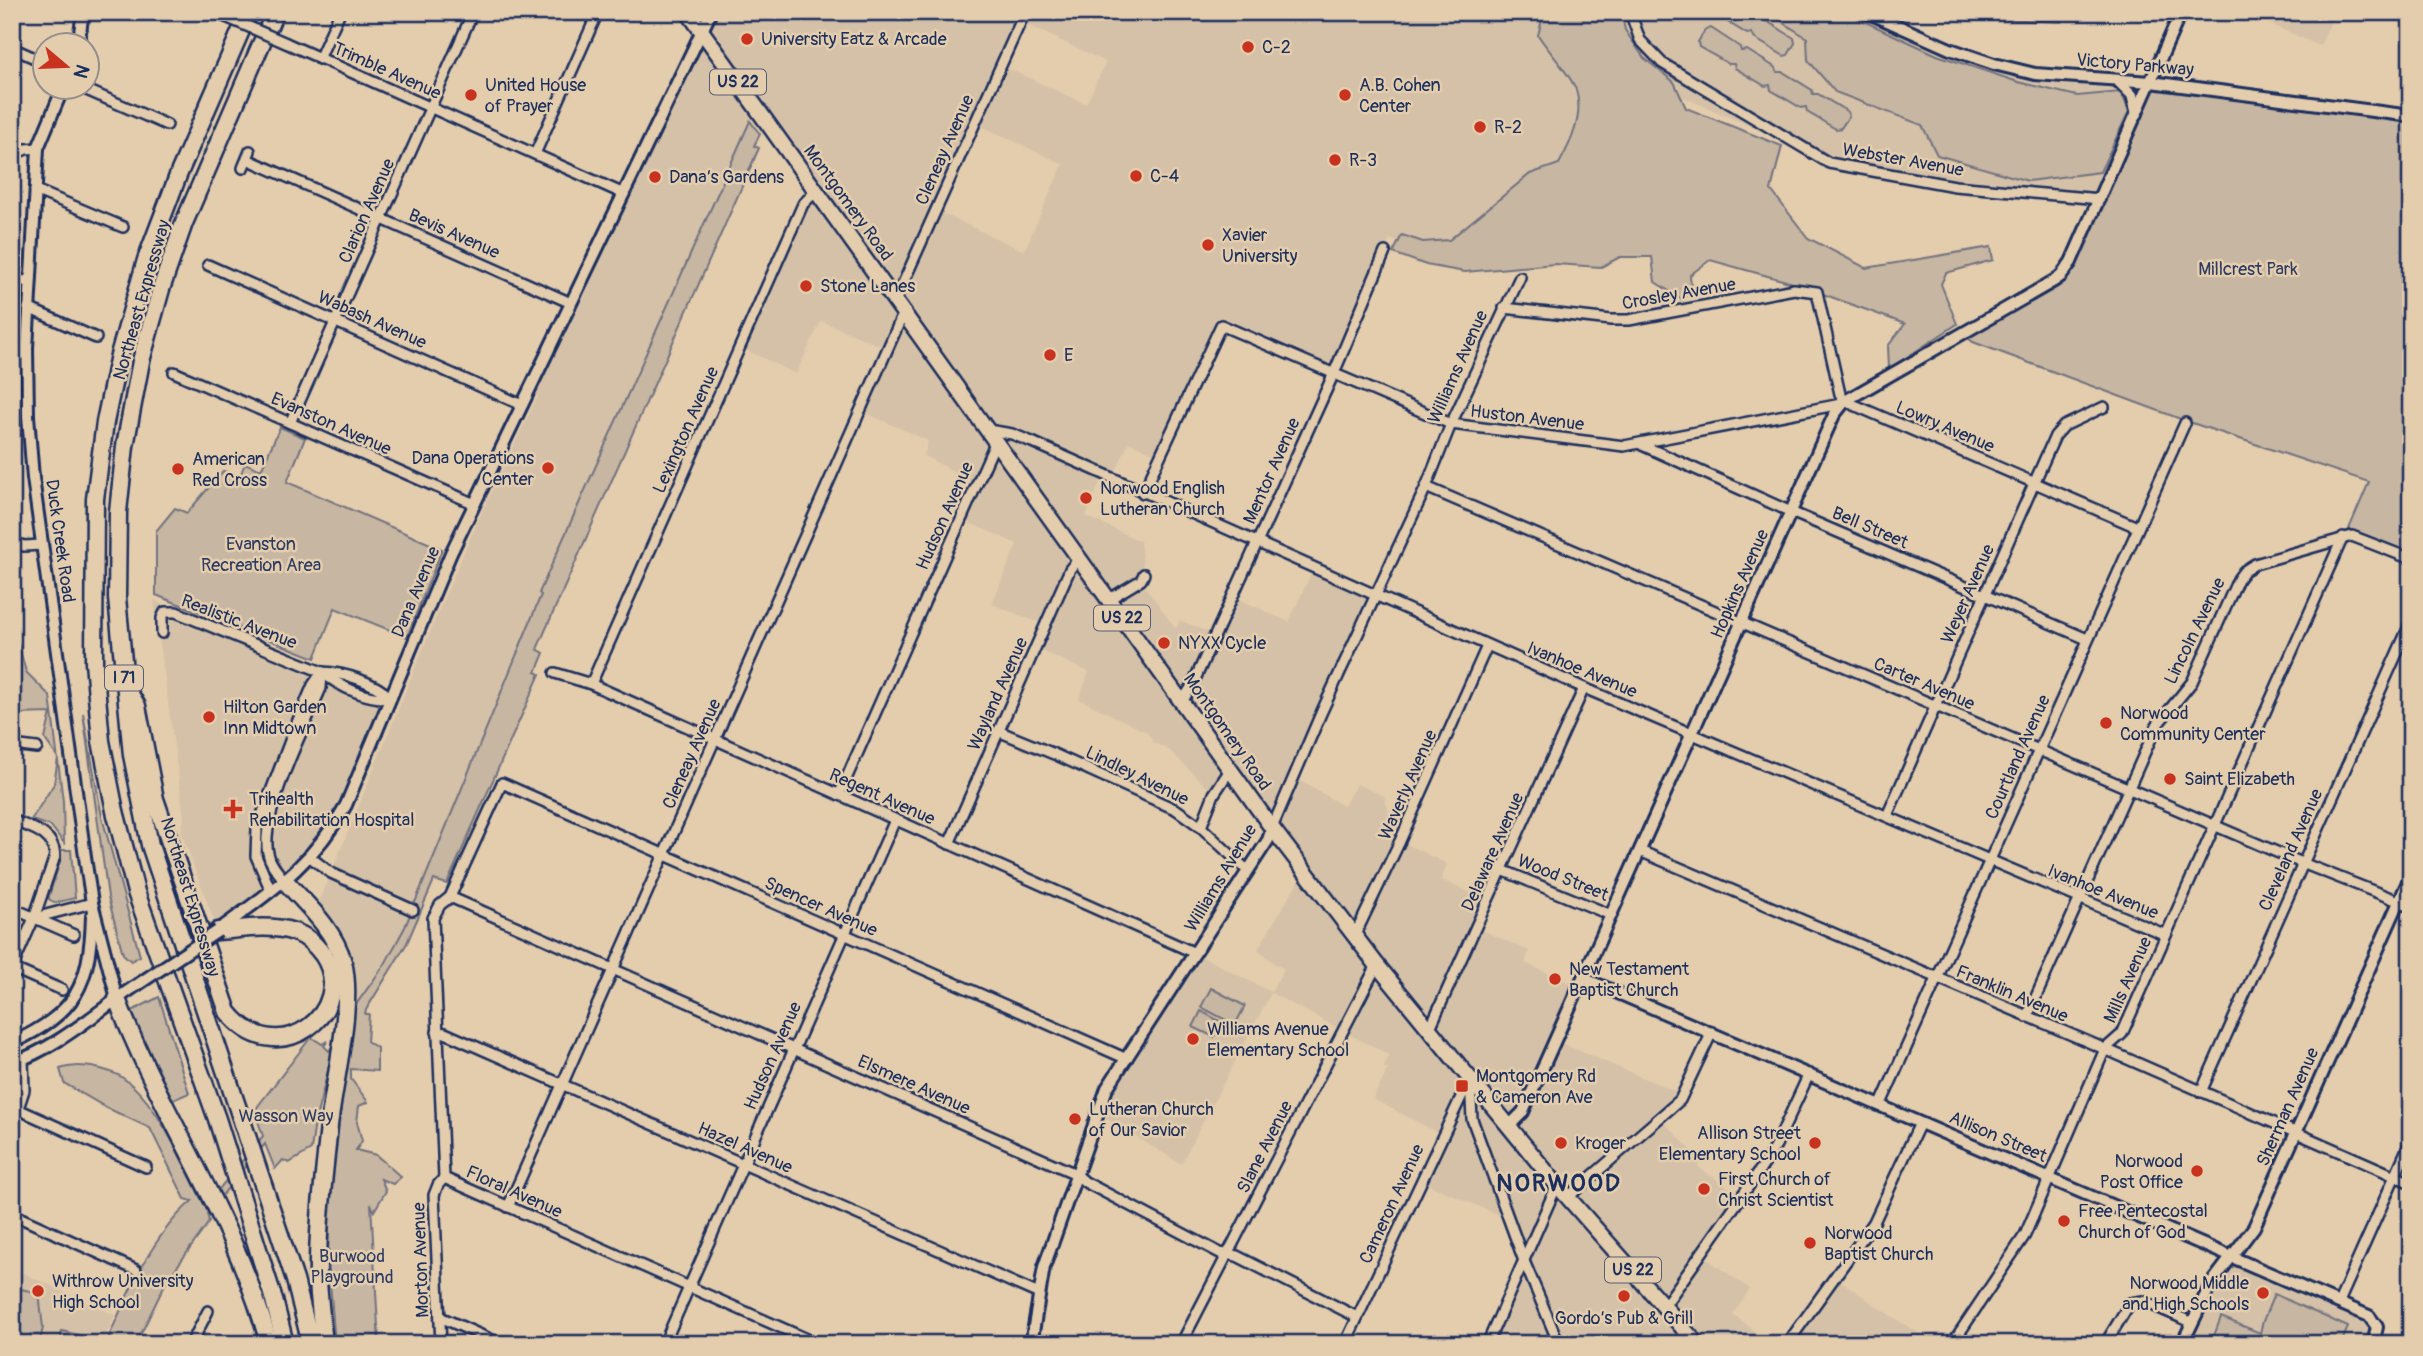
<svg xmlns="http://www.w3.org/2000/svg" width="2423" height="1356" font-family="Pangolin,sans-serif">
	<rect width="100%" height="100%" fill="#e4cdad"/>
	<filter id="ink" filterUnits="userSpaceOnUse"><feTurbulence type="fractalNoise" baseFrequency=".0143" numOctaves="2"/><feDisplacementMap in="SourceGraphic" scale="14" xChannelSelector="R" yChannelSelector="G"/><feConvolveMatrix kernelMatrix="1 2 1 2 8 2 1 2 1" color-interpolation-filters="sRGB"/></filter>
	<g filter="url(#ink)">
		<g fill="#d5c1a7" fill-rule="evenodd">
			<path d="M710,12h1157l127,52 157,18 -51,117 -69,-5 -167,-24 -52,-17 -127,-55 -174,158 -90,-6 -31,-11 -56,134 -113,-48 -61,131 -31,-14 -17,37 -9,-4 -17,41 54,25 4,33 -3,7 35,48 4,-9 35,15 17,-39 57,26 24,-53 61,28 -81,180 51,29 12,-22 28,12 14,47 2,-2 47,23 -6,16 48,20 -12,28 52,23 -4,12 55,24 -24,54 128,54 -24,23 40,41 -2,8 43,29 -40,56 13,12 36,25 -17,25 38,30h-284l37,-83 -16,-42 -88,-38 22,-46 -69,-36 15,-30 -4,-2 5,-12 -118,-62 -90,171 -84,-51 98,-160 76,39 13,-23 -9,-5 -17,-15 47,-79 -75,-99 -16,23 -44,-43 -16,-8 -7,-11 -68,-33 10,-27 -54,-24 10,-23 -53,-21 25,-60 -56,-25 16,-36 -53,-27 4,-15 -67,-30 27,-62 -67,-28 -25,53 -56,-27 63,-143 12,-13 -55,-76 -50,112 -98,202 -73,164 2,1 -136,333 -20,37 -34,47 -9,-70 -8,-16 -16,-20 118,-288 46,-106 56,-115 -9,-5zM1021,22l85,40 -20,42 -86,-39zM975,123l88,41 -39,87 -87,-40z"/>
			<path d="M2248,12h87l-15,34 -66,-29z"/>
			<path d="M154,600l22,12 167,73 48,13 -62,137 -111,96 -37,-99 3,-14z"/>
			<path d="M2233,1256l140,63v25h-191z"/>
			<path d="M12,1268l103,47 -13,29h-90z"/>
			<path d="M1835,1277l50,35 51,32h-149z"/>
		</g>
		<g fill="#c7b6a1" stroke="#717280" stroke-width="2">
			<path d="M1544,12h77l4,18 19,28 30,24 12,26 96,38 -11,44 37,48 58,30 125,-21 2,13 -47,13 -5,11 16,40 -68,45 -1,-23 17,-22 -112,-41 -83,-23 -20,15 1,12 -8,13 -28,-18 -3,-25h-32l-19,10 -46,-3 -90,8 -39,-7 -33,-12 9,-18 21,7 26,-2 81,-66 29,-10c12,-22 25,-48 17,-74 -3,-12 -30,-42 -38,-55z"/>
			<path d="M1717,12h35l7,5 1,4 5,-1 29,18 1,5 -7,12 -4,1 -30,-18 -2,-5 -5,1 -29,-18z"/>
			<path d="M1767,12h77l93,43 81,27 59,14 44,-4 8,19 -29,61 -72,9 -91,-26 -15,-30 -87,-33 -27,-32 -1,-22z"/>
			<path d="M1986,12h71l4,10 -63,-3z"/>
			<path d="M1711,28l29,19 1,4 6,-1 29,18 1,4h6l29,18 1,4h5l30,18 1,4 -8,12 -5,1 -29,-17 -1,-5 -5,1 -30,-18 -1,-5 -5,1 -30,-18 -1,-4h-5l-30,-17 -1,-5 7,-12z"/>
			<path d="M2151,82l260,34v438l-62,-25 20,-47 -183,-61 -213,-79 -11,-9 99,-57z"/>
			<path d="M750,121l10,13 -6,12 5,2 -222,501 7,4 -8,19 4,2 -93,210 -13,-4 -27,63 -41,67 -1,4h4l-2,27 10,7v23l-26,-2v10l17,23 -9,4 -2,16 5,19 -6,9 20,5 25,22 -8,7 -12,-5 5,12 -12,20 -3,-7 8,140h-44l-7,-86 2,-75 19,-142 4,-8 -3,-4 -19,30 -16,63 -4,28 -22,13 -6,-3 -8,9 -10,-25 -58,69 2,9 -43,60 -30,62h-30c20,-48 46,-109 86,-143l-7,-2 -35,-71 -43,-20 -43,-25 -4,-14c11,-4 21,-3 32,-2 10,2 23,5 31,11 37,26 61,89 82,128l58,-70 -8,-24 3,-6 53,-69 11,7 6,-3 -4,5 5,5 19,-30 2,-8 35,-49 20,-37 136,-332 -2,-2z"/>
			<path d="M280,427l25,11 -18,44 155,67 -35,88 -72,-29 -20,50 -159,-63v-64l19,-23 12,5 36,-42 17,5 5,-13 16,7z"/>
			<path d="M12,636l6,7 8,29 24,24 13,105 1,42 -13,-17 -20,-6 23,-36 4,-26 -13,-19 6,-26 -34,1 -5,-1z"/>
			<path d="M83,713l19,104 38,139 -9,5 -8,-7 -15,-57z"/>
			<path d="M61,850h10l4,48 -21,5 -5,-4v-3l12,-38z"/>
			<path d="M1211,988l34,18 -10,19 -34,-18z"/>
			<path d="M159,997l30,96 -16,7 -43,-88z"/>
			<path d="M1201,1011l20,11 -7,15 -21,-10z"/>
			<path d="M12,1287l27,6 4,35 -4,16h-27z"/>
			<path d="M2274,1294l74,33 -7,17h-130l10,-27 39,16 3,-12z"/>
			<path d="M62,1331l17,4 -2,9h-17z"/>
		</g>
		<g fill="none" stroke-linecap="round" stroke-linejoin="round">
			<defs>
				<g id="minor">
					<path d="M214,12l12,5"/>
					<path d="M1630,12l10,28 22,23 167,100 126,23 145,13"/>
					<path d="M286,43l338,151"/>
					<path d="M12,48l34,15"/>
					<path d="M319,59l21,-47"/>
					<path d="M82,88l85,37"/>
					<path d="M535,154l63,-142"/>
					<path d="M12,155l14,-6 12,-1"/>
					<path d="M247,159l324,144"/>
					<path d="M243,168l7,-17"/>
					<path d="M35,190l88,37"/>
					<path d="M208,265l314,140"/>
					<path d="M12,277l18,6"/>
					<path d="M895,301l130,-289"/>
					<path d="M28,308l68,30"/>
					<path d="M1504,308l107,12h18l165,-31 23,3 23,102 5,7 292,126"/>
					<path d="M174,372l301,132"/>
					<path d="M290,423l183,-411"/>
					<path d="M988,430l24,4 20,8 552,246 582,247"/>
					<path d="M1642,445l149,67 296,127"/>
					<path d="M1426,487l876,376 109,43"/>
					<path d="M1143,493l78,-168 230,99 173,22 212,-41 8,-4"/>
					<path d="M12,542l12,4 18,-1"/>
					<path d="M1108,600l33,-20 3,-6"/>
					<path d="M162,633v-15l3,-6h11l146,60c18,15 45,28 69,26"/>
					<path d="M322,672c24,1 52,10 69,26"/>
					<path d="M555,673l36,11 604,269"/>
					<path d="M591,684l212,-480 13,-13"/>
					<path d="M1183,700l9,-14 142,-313 51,-121"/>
					<path d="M998,731l56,23 123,56 24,17 47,44"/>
					<path d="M12,745l25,3"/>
					<path d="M839,795l157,-354"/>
					<path d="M1887,816l168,-380 9,-10 40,-19"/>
					<path d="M12,820c18,8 42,12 43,36l-21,62 -22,50"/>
					<path d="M1201,827l13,-33 16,-24"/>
					<path d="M1272,828l50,-117 104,-224 25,-63 69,-147"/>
					<path d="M949,844l121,-275 8,-10"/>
					<path d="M1640,851l465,198 306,134"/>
					<path d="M310,857l21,16 82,37"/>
					<path d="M1502,870l109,45"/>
					<path d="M285,881c-7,-9 -15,-17 -17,-28 -9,-37 37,-127 53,-165l1,-14"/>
					<path d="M271,891l-15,-35 1,-28 39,-103 17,-40 9,-13"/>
					<path d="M450,897l626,277 9,8 135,71 17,3 120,61"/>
					<path d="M12,908l62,27"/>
					<path d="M34,918l58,-15"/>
					<path d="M1355,935l45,-94 87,-195"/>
					<path d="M12,968l50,22"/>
					<path d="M2027,1017l130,-292 35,-43 46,-103 6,-8 11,-7 97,-28 59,23"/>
					<path d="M1430,1028l154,-340"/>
					<path d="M437,1032l8,1 594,261"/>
					<path d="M1470,1080l2,39 52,142 35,83"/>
					<path d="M2201,1092l210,-470"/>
					<path d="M1881,1104l304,-681"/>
					<path d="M20,1110l126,57"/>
					<path d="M12,1127l12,-37 -1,-31"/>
					<path d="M444,1178l-11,-260 7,-13 10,-8 52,-114 625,276"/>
					<path d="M444,1178l374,166"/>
					<path d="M1568,1197l112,-97 32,-68"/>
					<path d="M508,1207l395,-893"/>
					<path d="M12,1214l124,56"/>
					<path d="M2339,1302l72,-162"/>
					<path d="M1665,1305l100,-142 11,-18 33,-71"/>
					<path d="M440,1317l61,27"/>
					<path d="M191,1344l17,-33"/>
					<path d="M441,1344l-7,-149 4,-10 6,-7"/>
					<path d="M664,1344l231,-524"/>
					<path d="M1181,1344l196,-379"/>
					<path d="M1345,1344l125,-266"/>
					<path d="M1487,1344l70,-159"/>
					<path d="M1787,1344l87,-122 46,-99"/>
					<path d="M1952,1344l73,-109 80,-186 17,-15 221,-497"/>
					<path d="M2105,1344l25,-41 13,-2 48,21"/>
				</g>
				<g id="tertiary">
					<path d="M1867,12l83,37 44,15 41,10 116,8 260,34"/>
					<path d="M78,46l5,-34"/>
					<path d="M2117,80l15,15 5,19"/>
					<path d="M63,88l-25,60 -11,201 1,67 5,62 53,386 6,39 25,96"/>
					<path d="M220,929c53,-39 93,-65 126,-124l105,-252 260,-541"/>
					<path d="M1583,978l786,338 8,11 -4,17"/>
					<path d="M12,1043c64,-30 78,-57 80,-127"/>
					<path d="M12,1063c47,-16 84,-51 125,-78"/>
					<path d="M1509,1126l14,-14 311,-697 11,-14 209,-120 7,-5 10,-14 110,-250"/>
					<path d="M1031,1344l13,-77 63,-179 161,-248 4,-12"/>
					<path d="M2182,1344l29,-60 43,-57 157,-352"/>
				</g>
				<path id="primary" d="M688,12l584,816 105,137 180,220 140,159"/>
				<g id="motorway">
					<path d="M249,12l-70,161 -33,87 -27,95 -14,67 -10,77 -1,163 7,79 14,70 21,81 81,227 57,181 11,44"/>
					<path d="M275,12l-91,211 -23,66 -20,72 -16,85 -7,66 -1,86 15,157 18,90 145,435 16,64"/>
					<path d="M129,693l8,13 18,93 73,213c50,64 131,-3 95,-57 -8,-11 -16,-19 -29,-23 -24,-8 -51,-3 -76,-1"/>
					<path d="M285,881c22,24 49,48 58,81 11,43 -9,118 -14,164 -5,50 -12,103 -11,154 1,21 4,43 6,64"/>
					<path d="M117,999c44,117 120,222 152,345"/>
				</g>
			</defs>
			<use href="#minor" stroke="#1b2f5e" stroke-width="14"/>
			<use href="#tertiary" stroke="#1b2f5e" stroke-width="16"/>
			<use href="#primary" stroke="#1b2f5e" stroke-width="19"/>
			<use href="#motorway" stroke="#1b2f5e" stroke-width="21"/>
			<use href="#minor" stroke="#e4cdad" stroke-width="9"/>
			<use href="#tertiary" stroke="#e4cdad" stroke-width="10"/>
			<use href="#primary" stroke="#e4cdad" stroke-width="14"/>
			<use href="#motorway" stroke="#e4cdad" stroke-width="16"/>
			<defs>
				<path id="minor-bridge" d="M226,17l60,26"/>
				<path id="tertiary-bridge" d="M137,985l81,-54"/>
			</defs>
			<use href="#minor-bridge" stroke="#1b2f5e" stroke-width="14" stroke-linecap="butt"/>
			<use href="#tertiary-bridge" stroke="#1b2f5e" stroke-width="16" stroke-linecap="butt"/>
			<use href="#minor-bridge" stroke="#e4cdad" stroke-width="9"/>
			<use href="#tertiary-bridge" stroke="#e4cdad" stroke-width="10"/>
		</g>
	</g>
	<g fill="#c8321e" stroke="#e4cdad" stroke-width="2.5">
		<circle cx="747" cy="39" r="7"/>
		<circle cx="1248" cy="47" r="7"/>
		<circle cx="471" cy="95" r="7"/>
		<circle cx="1345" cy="95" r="7"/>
		<circle cx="1480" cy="127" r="7"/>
		<circle cx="1335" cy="160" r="7"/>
		<circle cx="1136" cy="176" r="7"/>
		<circle cx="655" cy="177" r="7"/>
		<circle cx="1208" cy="245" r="7"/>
		<circle cx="806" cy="286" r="7"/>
		<circle cx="1050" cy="355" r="7"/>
		<circle cx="548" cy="468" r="7"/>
		<circle cx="178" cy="469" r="7"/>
		<circle cx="1086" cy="498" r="7"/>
		<circle cx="1164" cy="643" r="7"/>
		<circle cx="209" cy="717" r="7"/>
		<circle cx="2106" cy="723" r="7"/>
		<circle cx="2170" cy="779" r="7"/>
		<path d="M229.5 798.5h7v7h7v7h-7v7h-7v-7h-7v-7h7z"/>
		<circle cx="1555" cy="979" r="7"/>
		<circle cx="1193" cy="1039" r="7"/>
		<rect x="1455" y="1079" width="14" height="14" rx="3.5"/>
		<circle cx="1075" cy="1119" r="7"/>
		<circle cx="1561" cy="1143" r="7"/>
		<circle cx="1815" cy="1143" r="7"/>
		<circle cx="2197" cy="1171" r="7"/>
		<circle cx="1704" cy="1189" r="7"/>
		<circle cx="2064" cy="1221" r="7"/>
		<circle cx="1810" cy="1243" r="7"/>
		<circle cx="38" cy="1291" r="7"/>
		<circle cx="2263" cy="1293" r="7"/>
		<circle cx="1624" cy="1296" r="7"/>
	</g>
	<g text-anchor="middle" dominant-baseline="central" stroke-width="5" stroke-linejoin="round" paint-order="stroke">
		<g fill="#e4cdad" stroke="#575e76" stroke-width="2">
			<rect x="710" y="69.5" width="56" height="25" rx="5"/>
			<rect x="1094" y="605.5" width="56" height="25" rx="5"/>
			<rect x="105" y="665.5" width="38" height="25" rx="5"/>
			<rect x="1605" y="1257.5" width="56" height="25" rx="5"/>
		</g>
		<g font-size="16" font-weight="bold" fill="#1b2f5e">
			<text x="738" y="82">US 22</text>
			<text x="1122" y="618">US 22</text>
			<text x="124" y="678">I 71</text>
			<text x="1633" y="1270">US 22</text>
		</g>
		<g font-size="18" fill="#1b2f5e" stroke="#e4cdad" text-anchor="start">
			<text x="761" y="39">University Eatz &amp; Arcade</text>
			<text x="1262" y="47">C-2</text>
			<text x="485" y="85">United House<tspan x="485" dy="21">of Prayer</tspan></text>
			<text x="1359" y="85">A.B. Cohen<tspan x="1359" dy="21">Center</tspan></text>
			<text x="1494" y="127">R-2</text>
			<text x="1349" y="160">R-3</text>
			<text x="1150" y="176">C-4</text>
			<text x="669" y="177">Dana’s Gardens</text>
			<text x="1222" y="235">Xavier<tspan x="1222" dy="21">University</tspan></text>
			<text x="820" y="286">Stone Lanes</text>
			<text x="1064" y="355">E</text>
			<text x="534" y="458" text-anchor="end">Dana Operations<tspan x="534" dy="21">Center</tspan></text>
			<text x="192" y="459">American<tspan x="192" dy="21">Red Cross</tspan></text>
			<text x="1100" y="488">Norwood English<tspan x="1100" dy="21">Lutheran Church</tspan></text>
			<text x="1178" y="643">NYXX Cycle</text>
			<text x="223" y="707">Hilton Garden<tspan x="223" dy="21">Inn Midtown</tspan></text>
			<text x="2120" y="713">Norwood<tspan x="2120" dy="21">Community Center</tspan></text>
			<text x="2184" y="779">Saint Elizabeth</text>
			<text x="249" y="799">Trihealth<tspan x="249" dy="21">Rehabilitation Hospital</tspan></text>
			<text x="1569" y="969">New Testament<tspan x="1569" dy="21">Baptist Church</tspan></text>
			<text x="1207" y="1029">Williams Avenue<tspan x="1207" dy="21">Elementary School</tspan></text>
			<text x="1476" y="1076">Montgomery Rd<tspan x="1476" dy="21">&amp; Cameron Ave</tspan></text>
			<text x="1089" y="1109">Lutheran Church<tspan x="1089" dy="21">of Our Savior</tspan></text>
			<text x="1801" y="1133" text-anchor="end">Allison Street<tspan x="1801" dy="21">Elementary School</tspan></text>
			<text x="1575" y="1143">Kroger</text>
			<text x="2183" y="1161" text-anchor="end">Norwood<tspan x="2183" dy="21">Post Office</tspan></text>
			<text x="1718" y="1179">First Church of<tspan x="1718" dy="21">Christ Scientist</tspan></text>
			<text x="2078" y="1211">Free Pentecostal<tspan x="2078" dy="21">Church of God</tspan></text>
			<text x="1824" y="1233">Norwood<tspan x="1824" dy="21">Baptist Church</tspan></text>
			<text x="52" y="1281">Withrow University<tspan x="52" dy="21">High School</tspan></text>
			<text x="2249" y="1283" text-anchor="end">Norwood Middle<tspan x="2249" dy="21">and High Schools</tspan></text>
			<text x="1624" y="1318" text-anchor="middle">Gordo’s Pub &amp; Grill</text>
		</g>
		<g font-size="18" fill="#1b2f5e" stroke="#e4cdad">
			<text transform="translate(2135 65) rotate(5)">Victory Parkway</text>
			<text transform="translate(387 71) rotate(24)">Trimble Avenue</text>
			<text transform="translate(945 150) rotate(-66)">Cleneay Avenue</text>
			<text transform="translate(1903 160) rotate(10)">Webster Avenue</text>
			<text transform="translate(848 203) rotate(54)">Montgomery Road</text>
			<text transform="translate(367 211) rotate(-66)">Clarion Avenue</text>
			<text transform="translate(454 234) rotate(24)">Bevis Avenue</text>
			<text transform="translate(1679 294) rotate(-10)">Crosley Avenue</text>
			<text transform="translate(142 300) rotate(-74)">Northeast Expressway</text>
			<text transform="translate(372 320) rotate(24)">Wabash Avenue</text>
			<text transform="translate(1458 367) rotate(-66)">Williams Avenue</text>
			<text transform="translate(1527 418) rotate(7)">Huston Avenue</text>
			<text transform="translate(331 424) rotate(24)">Evanston Avenue</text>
			<text transform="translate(1945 427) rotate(23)">Lowry Avenue</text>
			<text transform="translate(686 430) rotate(-66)">Lexington Avenue</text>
			<text transform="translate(1272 471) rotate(-66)">Mentor Avenue</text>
			<text transform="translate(945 516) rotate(-66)">Hudson Avenue</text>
			<text transform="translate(1870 528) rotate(23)">Bell Street</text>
			<text transform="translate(60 541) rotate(82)">Duck Creek Road</text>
			<text transform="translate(1740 584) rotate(-66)">Hopkins Avenue</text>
			<text transform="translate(416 592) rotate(-67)">Dana Avenue</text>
			<text transform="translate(1968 594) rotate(-66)">Weyer Avenue</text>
			<text transform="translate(239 622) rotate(21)">Realistic Avenue</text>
			<text transform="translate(2195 631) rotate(-64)">Lincoln Avenue</text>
			<text transform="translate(1582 670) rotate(23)">Ivanhoe Avenue</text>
			<text transform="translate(1924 684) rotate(23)">Carter Avenue</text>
			<text transform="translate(998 694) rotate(-66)">Wayland Avenue</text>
			<text transform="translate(1227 732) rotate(55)">Montgomery Road</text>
			<text transform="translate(692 754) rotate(-66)">Cleneay Avenue</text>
			<text transform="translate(2018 757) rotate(-66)">Courtland Avenue</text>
			<text transform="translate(1137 776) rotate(26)">Lindley Avenue</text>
			<text transform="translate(1408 785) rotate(-66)">Waverly Avenue</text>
			<text transform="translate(882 797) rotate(24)">Regent Avenue</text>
			<text transform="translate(2291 850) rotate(-66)">Cleveland Avenue</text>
			<text transform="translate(1493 852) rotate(-66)">Delaware Avenue</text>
			<text transform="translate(1221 878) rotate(-59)">Williams Avenue</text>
			<text transform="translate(1563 878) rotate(22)">Wood Street</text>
			<text transform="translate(2103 892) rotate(22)">Ivanhoe Avenue</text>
			<text transform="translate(190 897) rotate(73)">Northeast Expressway</text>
			<text transform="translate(821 907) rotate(24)">Spencer Avenue</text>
			<text transform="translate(2128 980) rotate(-66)">Mills Avenue</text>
			<text transform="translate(2012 994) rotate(23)">Franklin Avenue</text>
			<text transform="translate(773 1056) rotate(-66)">Hudson Avenue</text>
			<text transform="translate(914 1085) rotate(24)">Elsmere Avenue</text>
			<text transform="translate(2288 1107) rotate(-66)">Sherman Avenue</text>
			<text transform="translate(1998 1137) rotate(23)">Allison Street</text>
			<text transform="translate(1265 1147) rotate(-63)">Slane Avenue</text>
			<text transform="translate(745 1148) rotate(24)">Hazel Avenue</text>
			<text transform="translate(514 1192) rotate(24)">Floral Avenue</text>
			<text transform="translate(1392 1204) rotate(-65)">Cameron Avenue</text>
			<text transform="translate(421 1260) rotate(-92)">Morton Avenue</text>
		</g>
		<g font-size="18" fill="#2c3c65" stroke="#e4cdad">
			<text x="2248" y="269">Millcrest Park</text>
			<text x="261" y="544">Evanston<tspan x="261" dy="21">Recreation Area</tspan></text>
			<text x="286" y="1116">Wasson Way</text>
			<text x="352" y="1256">Burwood<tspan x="352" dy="21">Playground</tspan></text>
		</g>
		<g font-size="24" font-weight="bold" letter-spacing="2" fill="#1b2f5e" stroke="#e4cdad">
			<text x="1559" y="1183">NORWOOD</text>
		</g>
	</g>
	<rect width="2423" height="1356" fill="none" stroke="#e4cdad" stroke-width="42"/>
	<rect x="21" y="21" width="2381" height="1314" fill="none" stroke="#1b2f5e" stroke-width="2.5" filter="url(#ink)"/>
	<g transform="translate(66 66) rotate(109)"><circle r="33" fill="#e4cdad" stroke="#948e8d" stroke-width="2"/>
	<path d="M0-5L12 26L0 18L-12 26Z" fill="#c8321e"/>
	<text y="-10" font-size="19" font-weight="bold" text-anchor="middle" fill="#1b2f5e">N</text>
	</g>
</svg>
